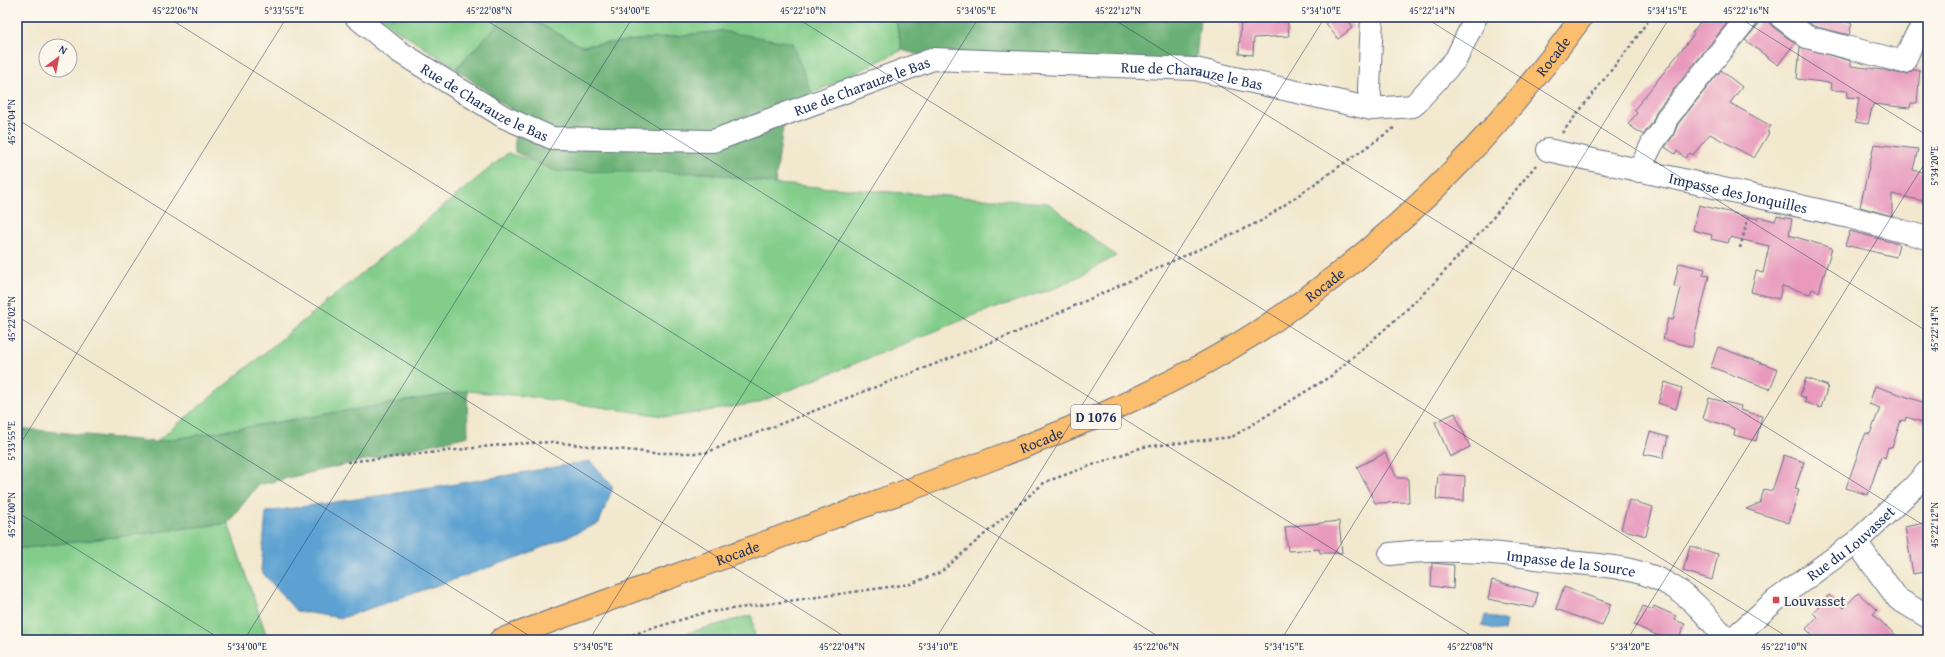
<svg xmlns="http://www.w3.org/2000/svg" width="1945" height="657" font-family="'Gentium Book Plus',serif">
	<rect width="100%" height="100%" fill="#fbf7ec"/>
	<filter id="ink" filterUnits="userSpaceOnUse"><feTurbulence type="fractalNoise" baseFrequency=".025" numOctaves="2"/><feDisplacementMap in="SourceGraphic" scale="8" xChannelSelector="R" yChannelSelector="G"/><feConvolveMatrix kernelMatrix="1 2 1 2 8 2 1 2 1" color-interpolation-filters="sRGB"/></filter>
	<filter id="wash" filterUnits="userSpaceOnUse"><feTurbulence type="fractalNoise" baseFrequency=".012" numOctaves="4" result="noise"/><feDisplacementMap in="SourceGraphic" scale="16" xChannelSelector="R" yChannelSelector="G"/><feGaussianBlur stdDeviation="0.9" result="paint"/><feColorMatrix in="noise" values="0 0 0 0 0 0 0 0 0 0 0 0 0 0 0 0 0 1.4 0 .05"/><feComposite in="paint" operator="in"/></filter>
	<g filter="url(#wash)">
		<rect width="100%" height="100%" fill="#f2e8ce"/>
		<g fill="#83cd8a" stroke="#4f7e74">
			<path d="M377,17h128l-49,51z"/>
			<path d="M527,17h368l7,33 -90,44 -90,-63 -141,15z"/>
			<path d="M508,153l43,15 156,5 68,11 273,19 68,53 -55,30 -81,27 -223,90 -87,14 -147,-21 -56,-5 -311,51z"/>
			<path d="M228,523l40,117h-251v-91z"/>
			<path d="M752,615l3,25h-93z"/>
		</g>
		<g fill="#6ab076" stroke="#42706a">
			<path d="M505,17h22l54,29 141,-15 70,12 20,51 -29,33 -8,57 -68,-11 -152,-2 -40,-19 -1,-40 -58,-43z"/>
			<path d="M895,17h310l-5,2 -5,50 -262,-10 -31,-9z"/>
			<path d="M467,391l1,45 -210,49 -30,38 -211,26v-121l139,14z"/>
		</g>
		<g fill="#5ba1d1" stroke="#3b6898">
			<path d="M590,461l23,26 -14,36 -77,33 -180,62 -46,-7 -35,-40 5,-59 172,-25z"/>
			<path d="M1485,615l21,6 -2,10 -22,-5z"/>
		</g>
		<g id="blocks">
			<g fill="#e899bc">
				<path d="M1241,17l22,2 1,-2h23l2,19 -35,2 -1,17 -14,-1z"/>
				<path d="M1321,17h25l7,10 -15,12z"/>
				<path d="M1704,17h28l-75,93 -5,13 -9,12 -15,-11 9,-11 -3,-3 60,-76 -2,-1z"/>
				<path d="M1760,17h4l9,10 22,16 -17,22 -33,-25 13,-15z"/>
				<path d="M1811,17h17l24,6 -3,12 -36,-9 -3,-3z"/>
				<path d="M1800,47l51,14v5l32,4 18,4h6l6,-4h7l-3,33h-6l-1,5 -37,-4 -5,20 -13,-2 4,-24 -12,-1 1,-6 -18,-1 1,-7 -34,-4z"/>
				<path d="M1721,70l21,17 -12,16 41,23 -4,6 2,1 -15,25 -44,-24 -17,21 -3,-2 -5,5 -8,-7 -2,3 -10,-7 8,-11 5,-12z"/>
				<path d="M1874,144l44,5 -5,21 15,3v29l-36,-8v22l-32,-9z"/>
				<path d="M1699,205l59,14 1,-2 16,4 2,-5 15,3 -3,16 43,13 -13,44 -7,-3 -2,5 -28,-8 -3,13 -28,-7 5,-21 7,2 6,-27 -39,-9 -2,6 -17,-4 1,-4 -19,-5z"/>
				<path d="M1850,231l49,13 -3,13 -51,-12z"/>
				<path d="M1679,263l26,6 -2,6 6,1 -17,71 -29,-8 5,-20 5,1 8,-32 -7,-2z"/>
				<path d="M1718,347l60,22 -8,20 -59,-22z"/>
				<path d="M1806,378l22,8 -7,22 -16,-6 1,-4 -6,-2z"/>
				<path d="M1665,382l17,6 -6,21 -18,-6z"/>
				<path d="M1875,386l53,18v9l-3,10 -19,-6 -1,4 -4,-1 -9,28 -4,-1 -3,11 -4,-2 -13,39 -22,-7 16,-46 4,-9 4,1 10,-26 -11,-4z"/>
				<path d="M1709,398l32,8 -1,4 22,6 -6,25 -22,-6 1,-6 -32,-11z"/>
				<path d="M1455,413l15,34 -20,10 -15,-35z"/>
				<path d="M1650,432l18,5 -5,21 -19,-4z"/>
				<path d="M1385,453l12,25h11l1,24 -34,1 -18,-36z"/>
				<path d="M1784,455l20,7 -9,27 4,1 -10,33 -43,-14 14,-6 4,-14 8,2z"/>
				<path d="M1438,474l27,2 -1,25 -28,-2z"/>
				<path d="M1629,500l24,7 -7,29 -25,-7z"/>
				<path d="M1339,521l3,32h-22l-1,-4 -31,2 -3,-24z"/>
				<path d="M1925,523l3,16v32l-15,3 -8,-47z"/>
				<path d="M1690,546l28,8 -6,26 -29,-9z"/>
				<path d="M1432,563l22,2 -1,24 -22,-3z"/>
				<path d="M1492,580l46,13 -4,15 -46,-9z"/>
				<path d="M1564,587l47,17 -9,22 -46,-17z"/>
				<path d="M1858,593l19,17 -4,4 28,26h-84l-11,-11 11,-12 -4,-4 16,-18 15,13z"/>
				<path d="M1643,606l9,4 2,-4 22,10 -1,4 10,4 -7,16h-10l-34,-15z"/>
			</g>
		</g>
	</g>
	<g filter="url(#ink)">
		<use href="#blocks" fill-opacity="0" stroke="#667085" stroke-width="1"/>
		<g fill="none" stroke-linecap="round" stroke-linejoin="round">
			<defs>
				<g id="minor">
					<path id="s1" d="M356,17l42,34 106,66 48,21 161,3 220,-82 262,10 177,40 41,-3 43,-47 20,-42"/>
					<path d="M1781,17l26,20 97,25 10,-23 14,-21"/>
					<path d="M1372,109l-3,-20 3,-72"/>
					<path id="s2" d="M1548,150l301,67 79,21"/>
					<path d="M1639,171l13,-27 11,-15 4,-11 81,-101"/>
					<path d="M1856,542l42,57 30,18"/>
					<path id="s3" d="M1390,554c61,-8 118,0 178,8 36,4 74,5 105,25 22,13 38,34 54,53"/>
					<path id="s4" d="M1731,640l45,-40 80,-58 52,-49 20,-22"/>
				</g>
				<g id="major">
					<path id="s5" d="M500,640c126,-47 252,-93 378,-139 140,-51 283,-101 406,-187 119,-83 212,-180 298,-297"/>
				</g>
			</defs>
			<use href="#minor" stroke="#667085" stroke-width="24"/>
			<use href="#major" stroke="#667085" stroke-width="24"/>
			<g stroke="#667085" stroke-width="2.5" stroke-dasharray="3 3" stroke-linecap="butt">
				<path d="M1562,133l73,-93 15,-23"/>
				<path d="M1740,248l9,-34"/>
				<path d="M347,462l163,-18 42,-2 102,11h51l310,-120 248,-113 131,-92"/>
				<path d="M615,640l88,-27 207,-29 31,-12 104,-90 98,-35 89,-10 99,-61 70,-61 32,-31 54,-59 49,-60"/>
			</g>
			<use href="#minor" stroke="#fff" stroke-width="22"/>
			<use href="#major" stroke="#fbbd6e" stroke-width="22"/>
		</g>
	</g>
	<path fill="none" stroke="#1b2f5e" stroke-width="1" stroke-opacity="0.45" d="M167,17l997,623M481,17l997,623M795,17l997,623M1110,17l818,511M1424,17l504,315M1738,17l190,119M17,119l833,521M17,316l519,324M17,449l270,-432M17,512l205,128M244,640l389,-623M589,640l390,-623M935,640l390,-623M1281,640l389,-623M1627,640l301,-482"/>
	<rect fill="#d1495b" stroke="#fbf7ec" stroke-width="1.5" x="1772" y="596" width="8" height="8" rx="2"/>
	<g text-anchor="middle" dominant-baseline="central" stroke-width="4" stroke-linejoin="round" paint-order="stroke">
		<rect fill="#fbf7ec" stroke="#5e6b89" stroke-width="1" x="1071" y="405" width="50" height="24" rx="3"/>
		<g font-size="14" font-weight="bold" fill="#1b2f5e">
			<text x="1096" y="417">D 1076</text>
		</g>
		<g font-size="15" fill="#1b2f5e" stroke="#fbf7ec">
			<text stroke="none"><textPath href="#s5" startOffset="1225">Rocade</textPath></text>
			<text stroke="none"><textPath href="#s1" startOffset="887">Rue de Charauze le Bas</textPath></text>
			<text stroke="none"><textPath href="#s1" startOffset="551">Rue de Charauze le Bas</textPath></text>
			<text stroke="none"><textPath href="#s1" startOffset="155">Rue de Charauze le Bas</textPath></text>
			<text stroke="none"><textPath href="#s2" startOffset="195">Impasse des Jonquilles</textPath></text>
			<text stroke="none"><textPath href="#s5" startOffset="901">Rocade</textPath></text>
			<text stroke="none"><textPath href="#s5" startOffset="577">Rocade</textPath></text>
			<text stroke="none"><textPath href="#s4" startOffset="154">Rue du Louvasset</textPath></text>
			<text stroke="none"><textPath href="#s5" startOffset="253">Rocade</textPath></text>
			<text stroke="none"><textPath href="#s3" startOffset="182">Impasse de la Source</textPath></text>
		</g>
		<g font-size="15" fill="#1b2f5e" stroke="#fbf7ec" text-anchor="start">
			<text x="1784" y="600">Louvasset</text>
		</g>
	</g>
	<rect width="1945" height="657" fill="none" stroke="#fbf7ec" stroke-width="44"/>
	<g transform="translate(58 58) rotate(32)"><circle r="19" fill="#fbf7ec" stroke="#a1a7b3"/>
	<path d="M0-3L7 15L0 10L-7 15Z" fill="#d1495b"/>
	<text y="-6" font-size="11" font-weight="bold" text-anchor="middle" fill="#1b2f5e">N</text>
	</g>
	<rect x="22" y="22" width="1901" height="613" fill="none" stroke="#1b2f5e" stroke-width="1.5"/>
	<g font-size="10" text-anchor="middle" fill="#1b2f5e">
		<text x="175" y="14">45°22'06"N</text>
		<text x="284" y="14">5°33'55"E</text>
		<text x="489" y="14">45°22'08"N</text>
		<text x="630" y="14">5°34'00"E</text>
		<text x="803" y="14">45°22'10"N</text>
		<text x="976" y="14">5°34'05"E</text>
		<text x="1118" y="14">45°22'12"N</text>
		<text x="1321" y="14">5°34'10"E</text>
		<text x="1432" y="14">45°22'14"N</text>
		<text x="1667" y="14">5°34'15"E</text>
		<text x="1746" y="14">45°22'16"N</text>
		<text transform="translate(11 122) rotate(-90)" y="4">45°22'04"N</text>
		<text transform="translate(1934 166) rotate(-90)" y="4">5°34'20"E</text>
		<text transform="translate(11 319) rotate(-90)" y="4">45°22'02"N</text>
		<text transform="translate(1934 329) rotate(-90)" y="4">45°22'14"N</text>
		<text transform="translate(11 441) rotate(-90)" y="4">5°33'55"E</text>
		<text transform="translate(11 515) rotate(-90)" y="4">45°22'00"N</text>
		<text transform="translate(1934 525) rotate(-90)" y="4">45°22'12"N</text>
		<text x="247" y="650">5°34'00"E</text>
		<text x="593" y="650">5°34'05"E</text>
		<text x="842" y="650">45°22'04"N</text>
		<text x="938" y="650">5°34'10"E</text>
		<text x="1156" y="650">45°22'06"N</text>
		<text x="1284" y="650">5°34'15"E</text>
		<text x="1470" y="650">45°22'08"N</text>
		<text x="1630" y="650">5°34'20"E</text>
		<text x="1784" y="650">45°22'10"N</text>
	</g>
</svg>
